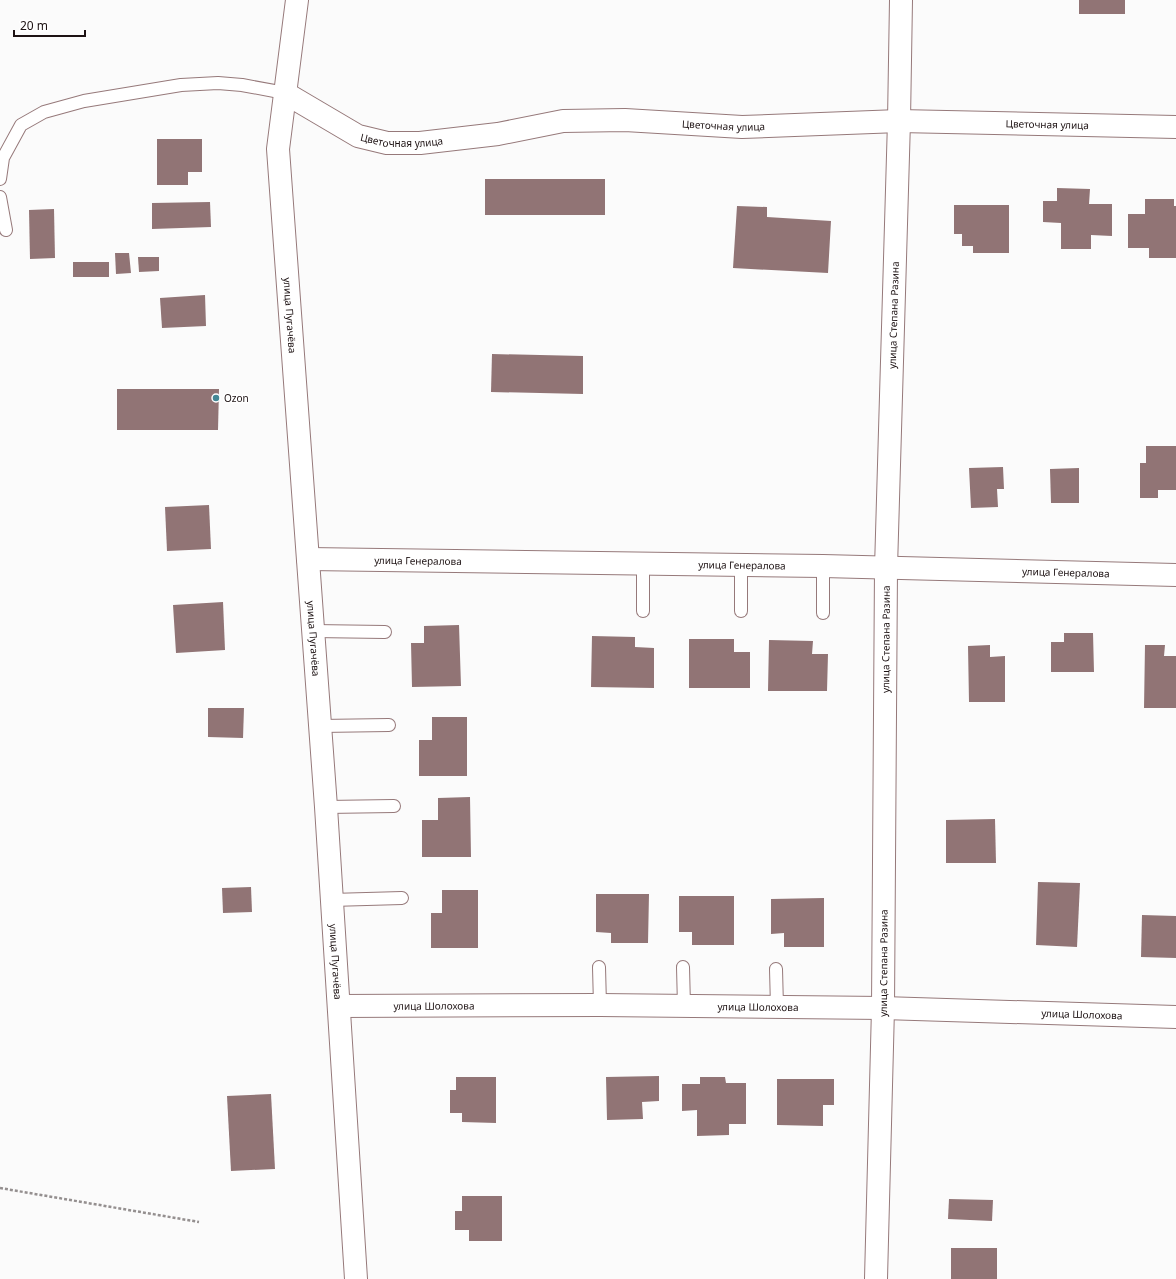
<svg xmlns="http://www.w3.org/2000/svg" width="1176" height="1279" font-family="'Noto Sans',sans-serif">
	<rect width="100%" height="100%" fill="#fbfbfb"/>
	<g fill="#917475">
		<rect x="1079" y="0" width="46" height="14"/>
		<path d="M157,139h45v33h-14v13h-31z"/>
		<rect x="485" y="179" width="120" height="36"/>
		<path d="M1057,188l33,1 -1,15h23v32l-21,-1v14h-30v-26l-18,-1v-21h14z"/>
		<path d="M1145,199h29v7h2v52h-27v-10h-21v-34h17z"/>
		<path d="M210,202l1,25 -59,2v-26z"/>
		<path d="M954,205h55v48h-36v-7h-11v-12h-8z"/>
		<path d="M737,206l30,1v10l64,4 -3,52 -95,-5z"/>
		<path d="M54,209l1,49 -25,1 -1,-49z"/>
		<path d="M115,253h14l2,20 -15,1z"/>
		<path d="M138,257h21v14l-20,1z"/>
		<rect x="73" y="262" width="36" height="15"/>
		<path d="M205,295l1,31 -44,2 -2,-30z"/>
		<path d="M492,354l91,2v38l-92,-2z"/>
		<path d="M117,389h102l-1,41h-101z"/>
		<path d="M1146,446h30v44h-18v8h-18v-35h6z"/>
		<path d="M1003,467l1,22h-7l1,18 -27,1 -2,-40z"/>
		<path d="M1079,468v35h-28l-1,-34z"/>
		<path d="M209,505l2,44 -44,2 -2,-44z"/>
		<path d="M223,602l2,48 -49,3 -3,-48z"/>
		<path d="M459,625l2,61 -49,1 -1,-44h13v-17z"/>
		<path d="M1064,633h29l1,39h-43v-30h13z"/>
		<path d="M592,636l43,1v10l19,1v40l-63,-1z"/>
		<path d="M689,639h45v13h16v36h-61z"/>
		<path d="M769,640l44,1 -1,13h16l-1,37h-59z"/>
		<path d="M990,645v12l15,-1v46h-36l-1,-56z"/>
		<path d="M1145,645h20l-1,11h12v52h-32z"/>
		<path d="M208,708h36l-1,30 -35,-1z"/>
		<path d="M432,717h35v59h-48v-36h13z"/>
		<path d="M470,797l1,60h-49v-37h16v-22z"/>
		<path d="M995,819l1,44h-50v-43z"/>
		<path d="M1038,882l42,1 -3,64 -41,-2z"/>
		<path d="M251,887l1,25 -29,1 -1,-25z"/>
		<path d="M442,890h36v58h-47v-35h11z"/>
		<path d="M596,894h53l-1,49h-37v-10l-15,-1z"/>
		<path d="M679,896h55v49h-42v-13h-13z"/>
		<path d="M824,898v49h-40v-14l-13,1v-35z"/>
		<path d="M1142,915l34,1v42l-35,-1z"/>
		<path d="M659,1076v25l-17,1 1,17 -36,1 -1,-43z"/>
		<path d="M456,1077h40v46l-34,-1v-9h-12v-23h6z"/>
		<path d="M700,1077h25l1,6h20v41h-17v11l-32,1v-26l-15,1v-27h18z"/>
		<path d="M777,1079h57v26h-11v21l-46,-1z"/>
		<path d="M271,1094l4,75 -44,2 -4,-75z"/>
		<path d="M462,1196h40v45h-33v-11h-14v-19h7z"/>
		<path d="M949,1199l44,1 -1,21 -44,-2z"/>
		<rect x="951" y="1248" width="46" height="31"/>
	</g>
	<g fill="none" stroke-linecap="round" stroke-linejoin="round">
		<defs>
			<g id="lane">
				<path d="M0,179l3,-21 18,-33 23,-13 40,-11 97,-16 37,-2 24,2 43,8"/>
				<path d="M0,197l6,33"/>
				<path d="M643,564v47"/>
				<path d="M741,565v46"/>
				<path d="M823,566v47"/>
				<path d="M313,631l72,1"/>
				<path d="M320,726l69,-1"/>
				<path d="M326,807l68,-1"/>
				<path d="M331,900l71,-2"/>
				<path d="M599,967l1,38"/>
				<path d="M683,967l1,39"/>
				<path d="M776,969l1,38"/>
			</g>
			<g id="street">
				<path id="s1" d="M297,0l-19,149 48,658 30,472"/>
				<path id="s2" d="M285,93l73,43 29,7h33l78,-9 65,-13 62,-1 117,7 157,-6 277,6"/>
				<path id="s3" d="M308,559l515,7 353,9"/>
				<path id="s4" d="M339,1006l261,-1 283,3 293,9"/>
				<path id="s5" d="M876,1279l7,-271 3,-440 13,-447 2,-121"/>
			</g>
		</defs>
		<use href="#lane" stroke="#96797a" stroke-width="14"/>
		<use href="#street" stroke="#96797a" stroke-width="24"/>
		<path stroke="#948f8f" stroke-width="2.5" stroke-dasharray="3 2" stroke-linecap="butt" d="M0,1188l199,34"/>
		<use href="#lane" stroke="#fff" stroke-width="12"/>
		<use href="#street" stroke="#fff" stroke-width="22"/>
	</g>
	<circle fill="#438795" stroke="#fff" stroke-width="1.5" cx="216" cy="398" r="4"/>
	<g text-anchor="middle" dominant-baseline="central" stroke-width="3" stroke-linejoin="round" paint-order="stroke">
		<g font-size="10" fill="#1d1213" stroke="#fff">
			<text stroke="none"><textPath href="#s2" startOffset="453">Цветочная улица</textPath></text>
			<text stroke="none"><textPath href="#s2" startOffset="777">Цветочная улица</textPath></text>
			<text stroke="none"><textPath href="#s2" startOffset="129">Цветочная улица</textPath></text>
			<text stroke="none"><textPath href="#s1" startOffset="317">улица Пугачёва</textPath></text>
			<text stroke="none"><textPath href="#s5" startOffset="964">улица Степана Разина</textPath></text>
			<text stroke="none"><textPath href="#s3" startOffset="110">улица Генералова</textPath></text>
			<text stroke="none"><textPath href="#s3" startOffset="434">улица Генералова</textPath></text>
			<text stroke="none"><textPath href="#s3" startOffset="758">улица Генералова</textPath></text>
			<text stroke="none"><textPath href="#s1" startOffset="641">улица Пугачёва</textPath></text>
			<text stroke="none"><textPath href="#s5" startOffset="640">улица Степана Разина</textPath></text>
			<text stroke="none"><textPath href="#s1" startOffset="965">улица Пугачёва</textPath></text>
			<text stroke="none"><textPath href="#s5" startOffset="316">улица Степана Разина</textPath></text>
			<text stroke="none"><textPath href="#s4" startOffset="95">улица Шолохова</textPath></text>
			<text stroke="none"><textPath href="#s4" startOffset="419">улица Шолохова</textPath></text>
			<text stroke="none"><textPath href="#s4" startOffset="743">улица Шолохова</textPath></text>
		</g>
		<g font-size="10" fill="#1d1213" stroke="#fff" text-anchor="start">
			<text x="224" y="398">Ozon</text>
		</g>
	</g>
	<path d="M14 30v6h71v-6" fill="none" stroke="#1d1213" stroke-width="2"/>
	<text x="20" y="30" font-size="12" fill="#1d1213" stroke="#ffffff" stroke-width="3" paint-order="stroke">20 m</text>
</svg>
